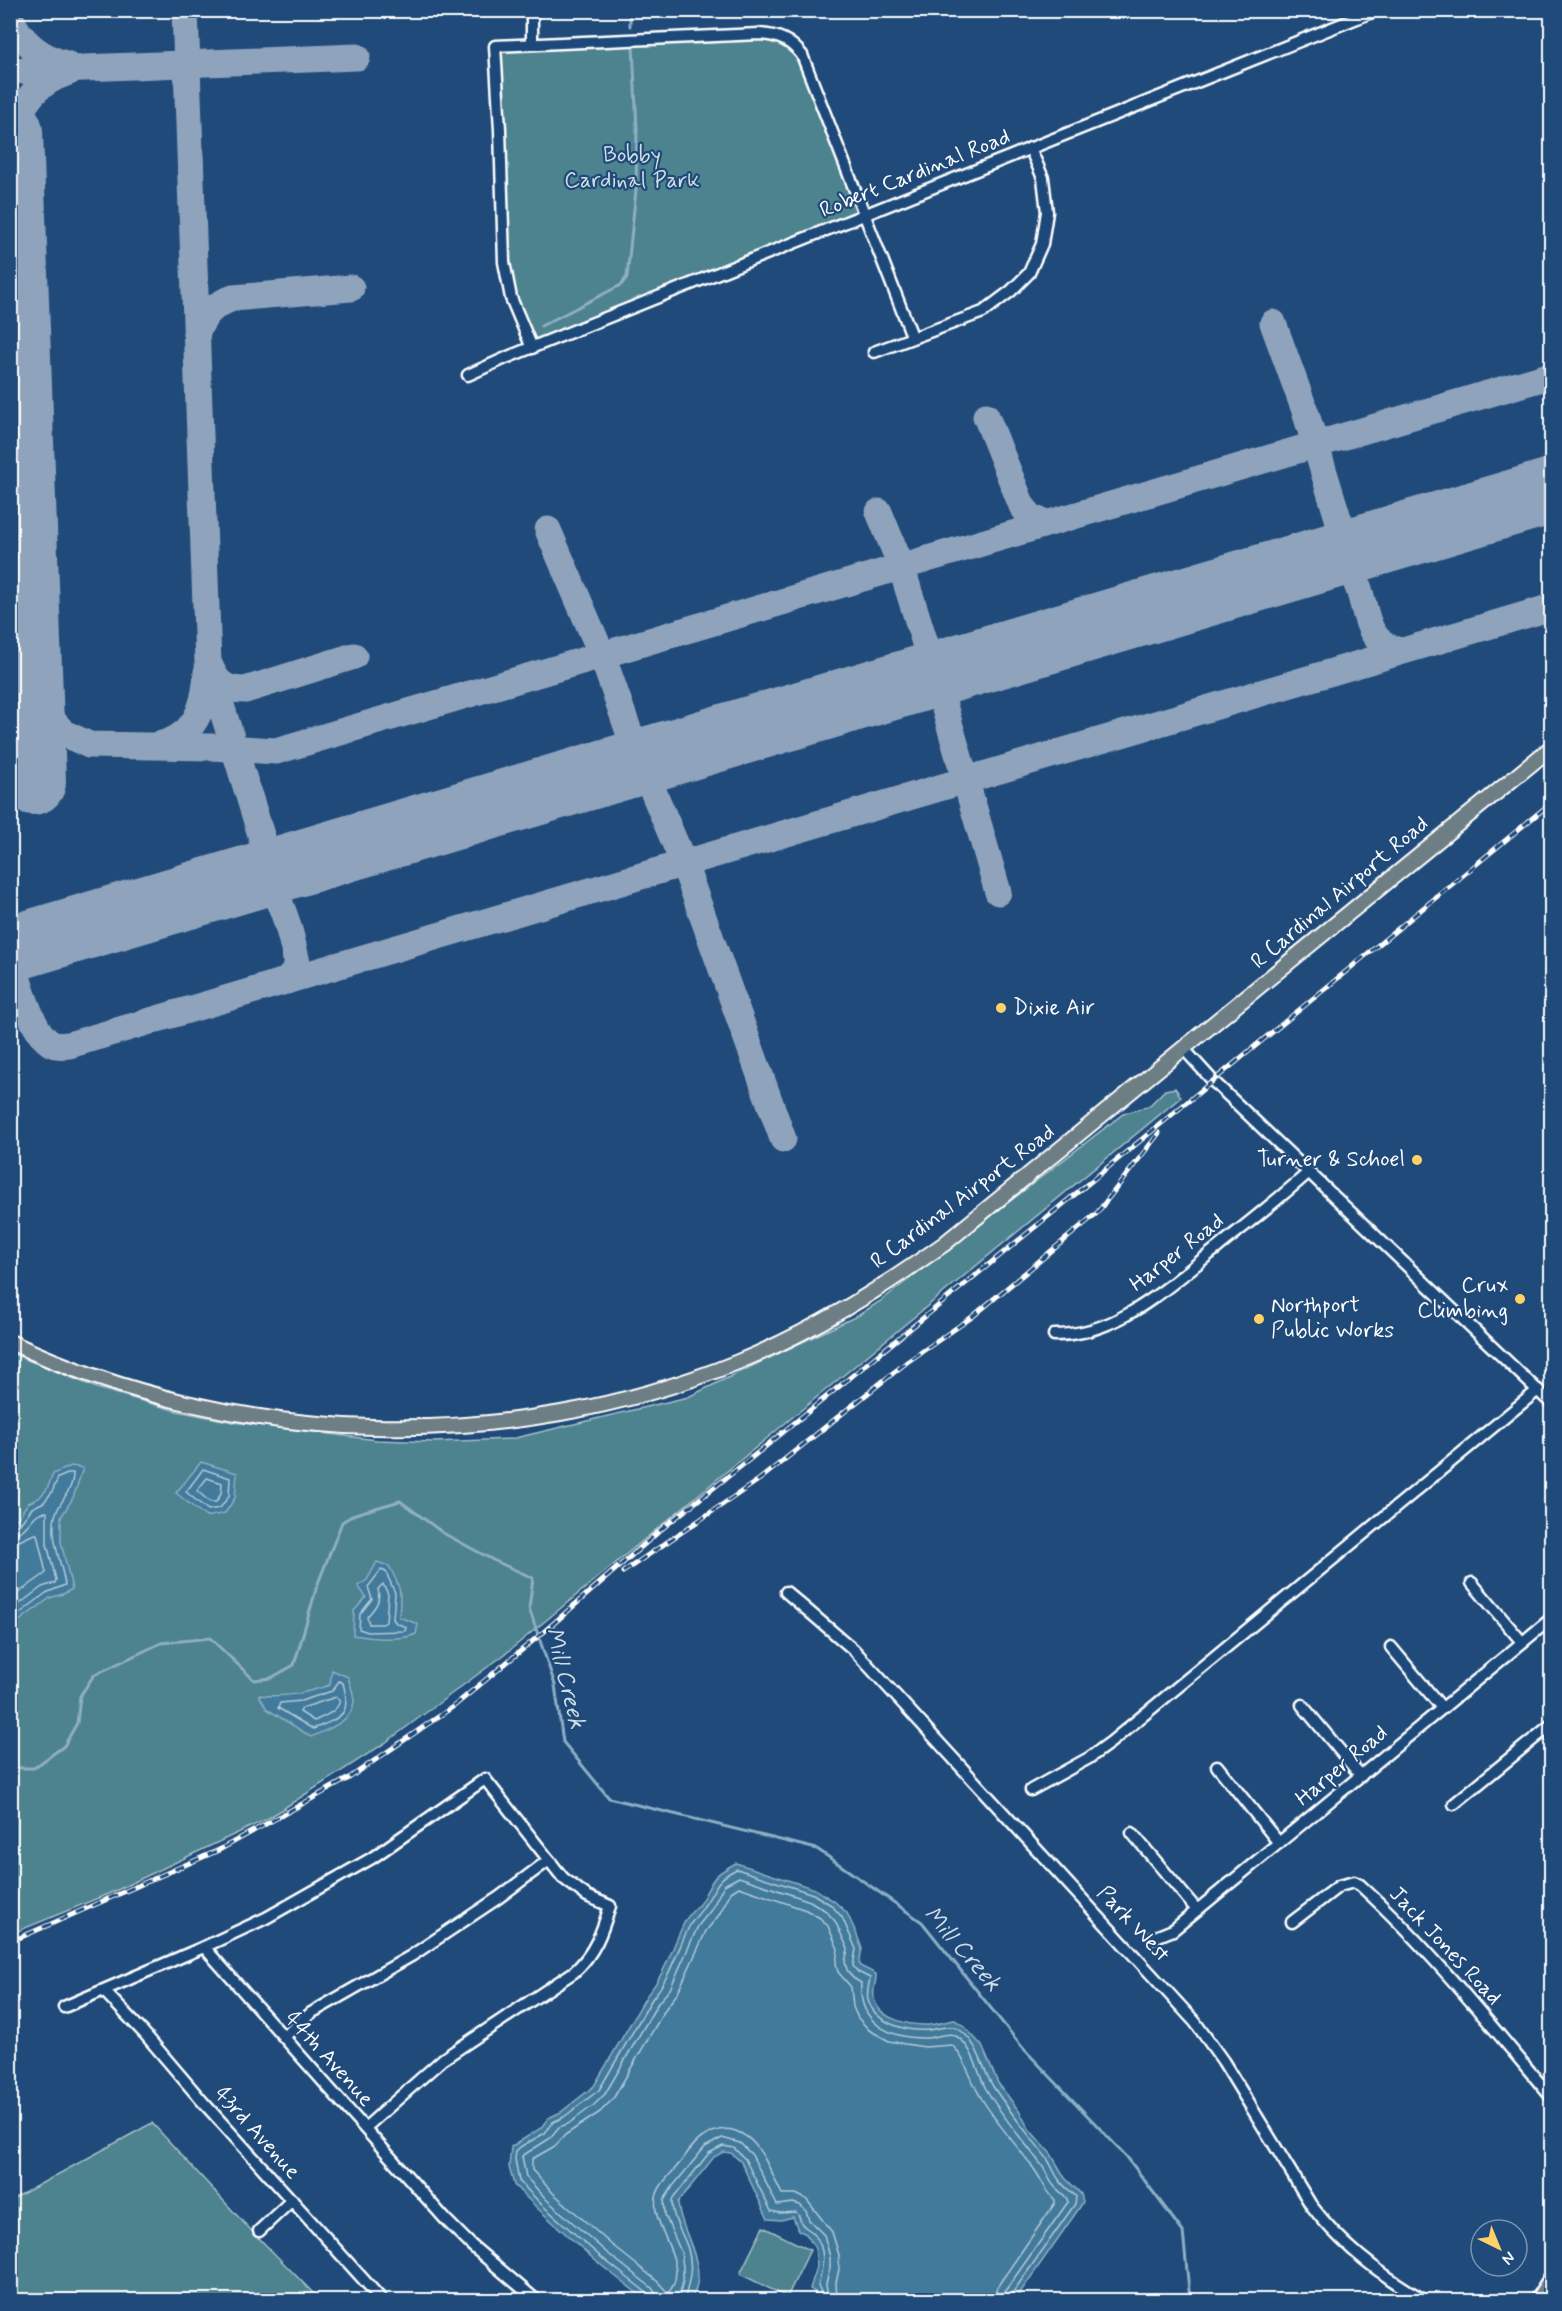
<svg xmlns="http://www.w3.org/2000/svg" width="1562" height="2311" font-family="Mynerve,sans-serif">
	<rect width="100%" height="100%" fill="#1f4a7a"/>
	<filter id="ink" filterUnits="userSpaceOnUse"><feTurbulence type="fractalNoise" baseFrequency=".0167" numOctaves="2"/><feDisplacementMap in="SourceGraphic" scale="12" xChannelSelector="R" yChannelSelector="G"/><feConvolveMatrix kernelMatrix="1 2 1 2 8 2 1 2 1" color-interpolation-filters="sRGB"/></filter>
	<g filter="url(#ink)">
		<g fill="#4e828f" stroke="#a6c0c7" stroke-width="1.5">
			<path d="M759,34l35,11 70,171 -332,132 -21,-50 -16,-252z"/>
			<path d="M1175,1088l6,9 -677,558 -119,88 -118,76 -152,72 -104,43 -1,-581 87,35 80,23 56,11 144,18 57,2 77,-3 177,-42 171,-82 23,-15 241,-186 26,-8 16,-16z"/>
			<path d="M152,2123l92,100 76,77h-309v-100z"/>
			<path d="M763,2227l47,23 -23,47 -47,-23z"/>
		</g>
		<g fill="#427a9c" stroke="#8eafc4" stroke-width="1.5">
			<path d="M201,1462l36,11 -2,25 -10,15 -19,4 -30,-24z"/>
			<path d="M71,1466l12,2 -10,30 -12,19v25l11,47 -9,5 -13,4 -39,29v-105l6,-3 11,-16 11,-5 8,-9 6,-15z"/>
			<path d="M377,1562l12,4c13,24 12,25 10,51l19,7 -2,10c-14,7 -47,4 -63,1l1,-24 12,-14 -8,-11 9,-6z"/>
			<path d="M332,1670l16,7c2,8 6,17 6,24 -1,21 -28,29 -43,36l-44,-28 -8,-14c26,3 46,-2 71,-10z"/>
			<path d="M736,1863l79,26 19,12 13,12 10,22 5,14 -3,14 3,4 14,7c1,8 -4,15 -2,24 4,21 34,27 52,27 10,0 19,-4 29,-5l9,6 18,20 16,37 21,28 10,18 22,25 14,24 16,16 2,8 -3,5 -65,93h-202l2,-8 -5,-3 7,-23 -2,-18 -9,-14 -8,-4 -5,-13 -12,3 -13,-1 -27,-57 -10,-9 -8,-1 -9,5 -36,45c1,30 35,66 12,98h-44l-49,-38 -59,-53 -24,-24 -5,-18 2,-20 30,-19 7,-10 13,-6 33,-26 53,-91c19,-22 25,-48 38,-74 4,-7 10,-12 15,-18 15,-24 8,-25 36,-40z"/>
		</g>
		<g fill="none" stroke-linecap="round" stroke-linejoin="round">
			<g stroke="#b3cad7" stroke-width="1.5">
				<path d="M203,1469l27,9 -1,18 -9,12 -12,2 -22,-18z"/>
				<path d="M207,1478l15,5 -1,11 -5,8h-6l-13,-11z"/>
				<path d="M10,1527l10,-3 12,-16 12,-6 8,-10 6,-14 12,-5h3c1,17 -14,28 -18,43 -5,23 7,47 10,69l-19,8 -36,28"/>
				<path d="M10,1534c21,-1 20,-23 37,-22v32l9,36 -1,3 -13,4 -32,24"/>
				<path d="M10,1543c11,0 19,-9 27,-9l9,39 -36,26"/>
				<path d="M381,1570l5,2 9,21 -2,26 3,4 10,4 -1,4 -37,1 -9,-3 1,-15 12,-15 -4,-12z"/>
				<path d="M383,1584l5,10 -2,28 -3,2h-14l-2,-7c8,-10 14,-15 11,-28z"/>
				<path d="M339,1681l4,2c9,33 -2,34 -30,46l-35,-21 2,-5 21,-2 31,-10z"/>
				<path d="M336,1697l4,3c-2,12 -16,16 -26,21l-14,-9 2,-4z"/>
				<path d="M649,2300l-2,-7 -46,-36 -59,-52 -23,-24 -4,-22 1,-8 4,-4 25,-14 8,-11 11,-5 35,-27 53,-91c19,-23 25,-49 38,-74 4,-7 10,-12 14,-19 13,-18 11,-27 33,-37l76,25 18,11 11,12 14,32 -3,17 5,6 12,6c-1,7 -4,15 -2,22 7,24 40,32 61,30 11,-1 22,-7 31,0 20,15 21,38 34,58 16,24 34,46 52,69 6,8 8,17 14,24 4,6 11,10 16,16l-1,7 -64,91 -1,5"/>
				<path d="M657,2300l-1,-6 -4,-6 -46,-36 -59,-52 -21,-23 -4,-21 27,-17 10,-12 9,-3 26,-19 11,-11 53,-91 12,-14 28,-63 13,-16 13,-25 15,-8 71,24 16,10 9,10 13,28 -3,13 2,8 6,8 8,5c-3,40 29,56 66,55 7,0 21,-6 27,-3 19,9 23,37 32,54 15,26 36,50 54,74 6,7 8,16 14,23 4,5 10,8 13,13l1,3 -63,89 -2,9"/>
				<path d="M678,2300l5,-19v-14l-2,-15 -16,-37 -1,-15 9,-14 32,-39 17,-9 18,5 12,12 25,50 16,-2 7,2 6,6 3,9 15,15 6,22v11l-4,16 2,16"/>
				<path d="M685,2300c3,-19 9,-29 3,-51 -5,-16 -17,-31 -16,-49l37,-47 14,-7 11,2 11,11 26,52 9,2 16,-1c5,4 3,8 6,12 3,4 9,6 12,10 13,16 9,33 4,51l3,7 -1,8"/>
				<path d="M837,2300l-1,-17 3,-14v-14l-7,-23 -26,-33 -10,-5h-14c-11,-20 -19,-49 -40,-60 -13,-8 -27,-5 -39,3 -10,6 -17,18 -24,27 -8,10 -21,21 -23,34 -6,30 37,67 12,95l-11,-12 -45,-36 -59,-52 -21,-23v-11l23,-13 10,-11 35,-23 13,-13 53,-91 11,-14 29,-63 13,-16 12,-23 8,-5 67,23 14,8 8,8 10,23 -2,14 2,9 13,15 2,20 5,11 11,12 20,11 16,3 20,3 27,-2c14,14 17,32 27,49 15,27 37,50 55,75 8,11 11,22 21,31v3l-58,84 -3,13"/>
			</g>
			<g stroke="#8eafc4" stroke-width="3">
				<path d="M630,10v16"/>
				<path d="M541,326l80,-41 6,-8 9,-87 1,-61 -4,-83"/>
				<path d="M10,1768h24l30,-22 13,-23 3,-27 14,-21 67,-32 49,-5 44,42 17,-2 23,-13 23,-79 25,-64 13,-8 45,-13 43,32 50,27 40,18 -4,30 26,77 8,57 46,56 208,51 105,73 100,125 105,110 56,75 7,68"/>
			</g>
			<g stroke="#8fa4bc" stroke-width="27">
				<path d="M185,10l23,653 54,175c2,19 -2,29 -17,41"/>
				<path d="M10,16c10,26 32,42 59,49"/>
				<path d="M10,71l347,-14"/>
				<path d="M11,138c11,-35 22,-54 58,-66"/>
				<path d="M1273,323l32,88 33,107c9,18 19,24 39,25"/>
				<path d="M196,334c8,-20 17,-29 37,-36l118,-10"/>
				<path d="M986,416l36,90 10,12 15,5"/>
				<path d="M879,512l22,54 24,77c0,20 -6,29 -22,40"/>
				<path d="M548,530l54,125 27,77c13,17 24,21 46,19"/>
				<path d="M1319,560c65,3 24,78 81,91"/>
				<path d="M210,666c7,18 16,24 35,24l109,-34"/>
				<path d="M960,666c-10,11 -16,21 -17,36l55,190"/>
				<path d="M30,676l12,30 11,15 11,12 25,12 122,2 65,4 1276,-376"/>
				<path d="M158,745c38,-8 47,-39 49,-73"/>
				<path d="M10,747l21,-31"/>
				<path d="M611,770c20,0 31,4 42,21l31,73 99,275"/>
				<path d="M245,879c8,0 16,1 22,6 16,12 26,59 30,78l-1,6 -9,12"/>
				<path d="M280,904c-2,-21 6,-31 23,-42"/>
				<path d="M10,954c8,23 21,84 45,91 4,1 10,0 14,0l1483,-438"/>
			</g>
			<g stroke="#8fa4bc" stroke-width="66">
				<path d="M10,131l23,651"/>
				<path d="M10,949l1542,-458"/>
			</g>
			<defs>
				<g id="minor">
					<path d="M532,10v33"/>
					<path d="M532,348l-21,-50 -7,-36 -4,-132 -5,-84 264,-12c19,1 31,6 43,21l110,281"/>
					<path d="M874,352l109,-40 28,-21 18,-18 13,-29 5,-32 -4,-34 -13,-30"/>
					<path d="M468,375l40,-18 869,-347"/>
					<path d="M1184,1049l29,32 339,323"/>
					<path d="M1054,1335c65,1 115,-50 163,-87 31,-25 62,-49 92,-76"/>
					<path d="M1472,1583l50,59"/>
					<path d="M786,1592l68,58 341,372 28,39 88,144c31,41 69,70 113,95"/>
					<path d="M1391,1647l51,61"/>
					<path d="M1302,1705l59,71"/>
					<path d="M1217,1766l62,77"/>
					<path d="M1031,1790l58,-32 22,-16 427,-352"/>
					<path d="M1454,1804l98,-80"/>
					<path d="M1132,1833l65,77"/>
					<path d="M1292,1922l47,-36 15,-4 6,3c71,65 130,139 192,213"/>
					<path d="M1153,1938l20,-8 379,-312"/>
					<path d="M204,1947l62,-29 106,-60 113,-79 78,99 24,18 23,10c-8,26 -15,47 -36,66l-131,87 -78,69"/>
					<path d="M104,1991l40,42 58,68 180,199"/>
					<path d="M64,2007l140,-60 242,273 25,25 65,55"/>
					<path d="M284,2037l27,-24 100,-57 87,-58 51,-38"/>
					<path d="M259,2231l33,-31"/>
				</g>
				<path id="major" d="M10,1342c226,106 497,114 728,20 74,-30 141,-72 206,-118l608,-497"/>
				<path id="highway" d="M1538,2300l14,-22"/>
			</defs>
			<use href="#minor" stroke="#fff" stroke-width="15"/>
			<use href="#major" stroke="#fff" stroke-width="18"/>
			<use href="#highway" stroke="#fff" stroke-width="20"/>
			<use href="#minor" stroke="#1f4a7a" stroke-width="10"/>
			<use href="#major" stroke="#6d7e84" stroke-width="14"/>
			<use href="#highway" stroke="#6d7e84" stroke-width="15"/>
			<defs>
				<g id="rail">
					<path d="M623,1572l137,-93 147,-117 65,-45 125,-104 62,-80"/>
					<path d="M10,1942l209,-92 130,-72 105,-72 92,-76 118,-103 86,-68 323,-263 479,-394"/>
				</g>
			</defs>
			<use href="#rail" stroke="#fff" stroke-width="5"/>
			<use href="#rail" stroke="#1f4a7a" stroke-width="3" stroke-dasharray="9" stroke-linecap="butt"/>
		</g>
	</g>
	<g fill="#ffd166" stroke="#1f4a7a" stroke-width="2">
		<circle cx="1001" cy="1008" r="6"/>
		<circle cx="1417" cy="1160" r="6"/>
		<circle cx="1520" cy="1299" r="6"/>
		<circle cx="1259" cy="1319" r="6"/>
	</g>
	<g text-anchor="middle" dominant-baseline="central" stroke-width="4.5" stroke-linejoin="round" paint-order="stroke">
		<g font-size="22" fill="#d3e0e3" stroke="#1f4a7a">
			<text x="632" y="156">Bobby<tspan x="632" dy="25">Cardinal Park</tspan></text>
		</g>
		<g font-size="22" fill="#fff" stroke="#1f4a7a">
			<text transform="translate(915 174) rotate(-22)">Robert Cardinal Road</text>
			<text transform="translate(1340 893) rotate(-40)">R Cardinal Airport Road</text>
			<text transform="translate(963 1197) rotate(-37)">R Cardinal Airport Road</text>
			<text transform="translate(1177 1253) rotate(-38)">Harper Road</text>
			<text transform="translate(1342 1766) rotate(-40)">Harper Road</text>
			<text transform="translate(1133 1924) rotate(47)">Park West</text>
			<text transform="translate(1445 1946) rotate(47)">Jack Jones Road</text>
			<text transform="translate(329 2059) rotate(48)">44th Avenue</text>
			<text transform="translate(257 2133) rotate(48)">43rd Avenue</text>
		</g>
		<g font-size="22" fill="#fff" stroke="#1f4a7a" text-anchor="start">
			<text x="1013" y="1008">Dixie Air</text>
			<text x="1405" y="1160" text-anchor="end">Turner &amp; Schoel</text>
			<text x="1508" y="1286" text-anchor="end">Crux<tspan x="1508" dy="25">Climbing</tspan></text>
			<text x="1271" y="1306">Northport<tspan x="1271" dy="25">Public Works</tspan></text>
		</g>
		<g font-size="24" font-style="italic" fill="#d0dee6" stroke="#1f4a7a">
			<text transform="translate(565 1678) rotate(76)">Mill Creek</text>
			<text transform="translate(962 1949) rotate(49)">Mill Creek</text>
		</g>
	</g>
	<rect width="1562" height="2311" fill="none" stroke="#1f4a7a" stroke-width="36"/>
	<rect x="18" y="18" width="1526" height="2275" fill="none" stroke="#fff" stroke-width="2" filter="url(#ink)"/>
	<g transform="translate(1499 2248) rotate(137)"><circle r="28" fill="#1f4a7a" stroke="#7992af" stroke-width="1.5"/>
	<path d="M0-4.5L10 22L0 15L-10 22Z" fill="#ffd166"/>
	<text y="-9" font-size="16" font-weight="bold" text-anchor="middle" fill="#ffffff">N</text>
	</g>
</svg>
